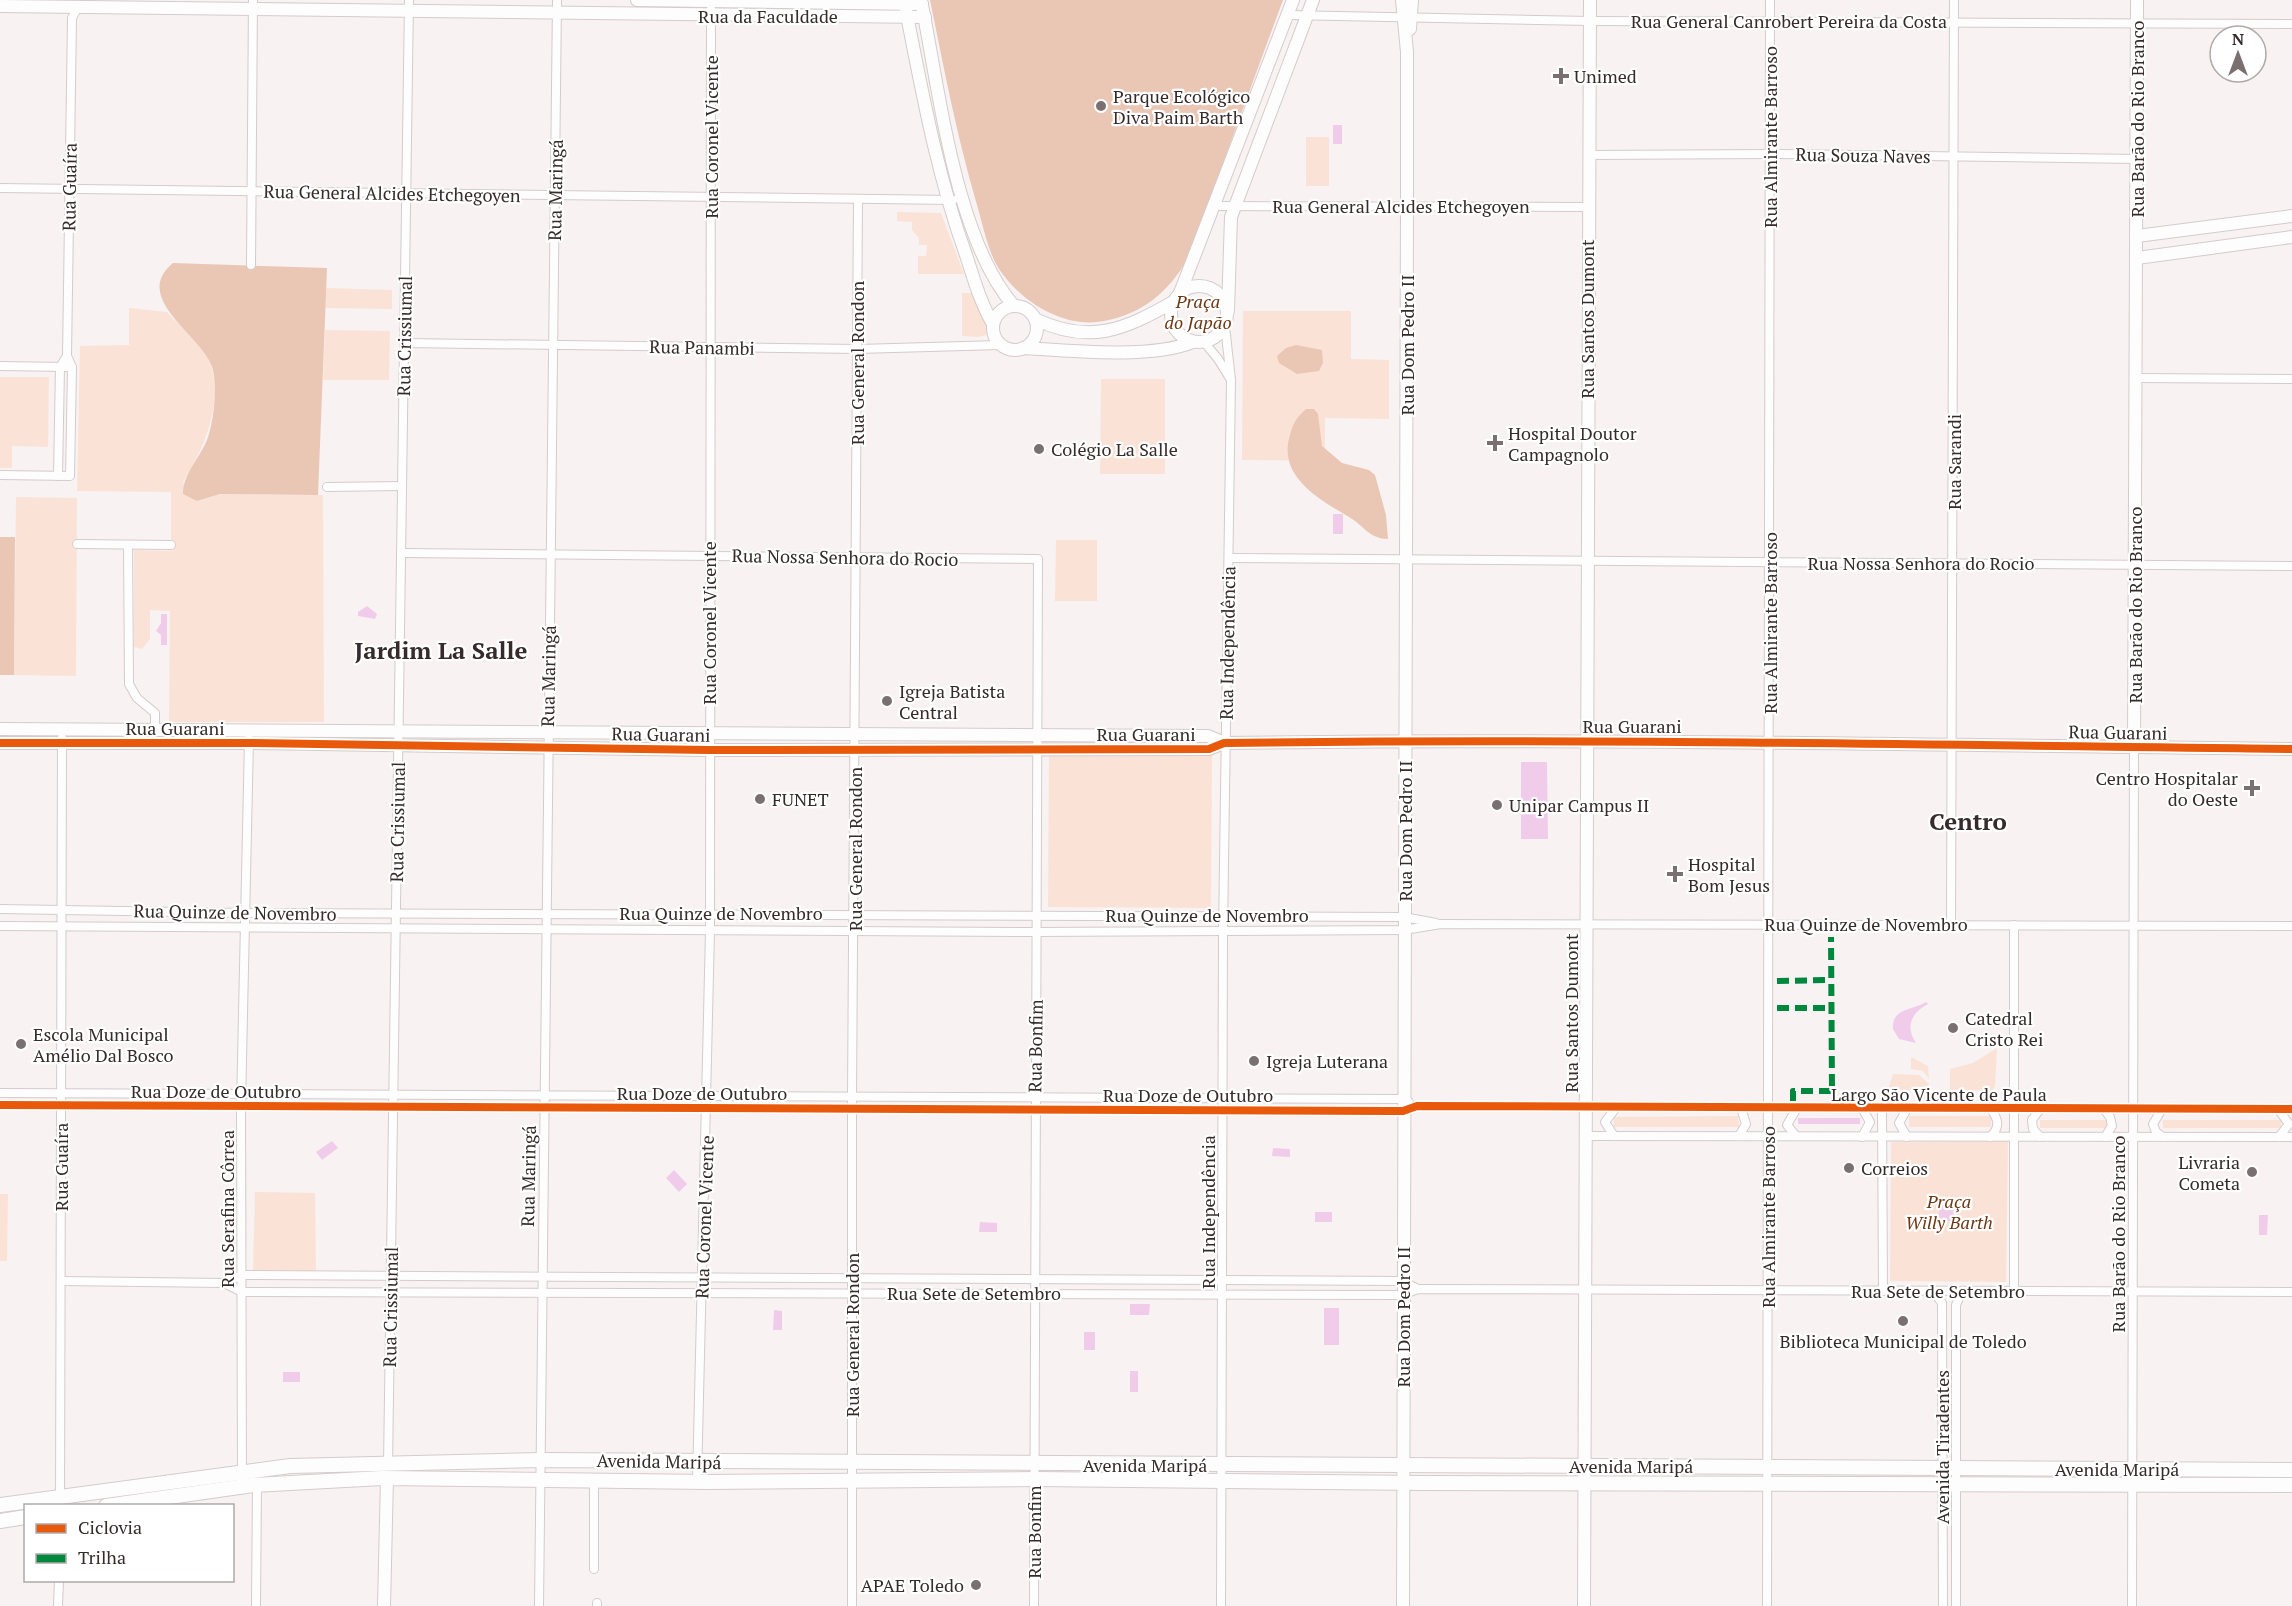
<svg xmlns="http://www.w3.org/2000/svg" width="2292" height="1606" font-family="'PT Serif',serif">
	<rect width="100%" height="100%" fill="#f8f2f2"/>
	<g fill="#fae3d6">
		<rect x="1306" y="137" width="23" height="49"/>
		<path d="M897,212l44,1 23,61h-46v-18h8l1,-11h-8v-7l-7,-8v-8l-15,-1z"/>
		<path d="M326,288l66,2v19l-67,-1z"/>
		<path d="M962,293h13l14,34 -3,8 -8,2 -16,-1z"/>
		<path d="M129,308l38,4c12,14 30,25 39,41 21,42 0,93 -23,129l14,19 23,-7 103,1 1,227h-155l1,-111 -20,-1v29l-8,10 -8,-2v-97l37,1v-59l-94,-1 3,-145 49,-1z"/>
		<path d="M1243,311h108v48l38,1v59l-64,-1v43l-83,-1z"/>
		<path d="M325,330l65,1 -1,49h-66z"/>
		<path d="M0,377h49l-1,70 -36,-1v22h-12z"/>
		<path d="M1101,379h64v95h-65z"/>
		<path d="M16,497l61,1 -1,178 -62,-1z"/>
		<path d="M1056,540h41v61h-42z"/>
		<path d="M1049,754l163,1 -1,153 -163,-1z"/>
		<path d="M1997,1048l-2,38 -2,4 -43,1v-22l23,-6z"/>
		<path d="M1911,1057l17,9 1,13 -6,-8 -12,-2z"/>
		<path d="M1893,1074l26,1 10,9v6h-41z"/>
		<path d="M1738,1116l1,11h-125v-10z"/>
		<rect x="1909" y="1116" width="82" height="11"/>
		<rect x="2040" y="1120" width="67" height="8"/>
		<rect x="2163" y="1120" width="118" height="8"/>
		<path d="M2008,1141l-2,141 -116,-1 1,-139z"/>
		<path d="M255,1192l60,1 1,78 -63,-1z"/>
		<path d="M0,1194h8l-1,67h-7z"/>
	</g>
	<g fill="#e9c7b4">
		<path d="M930,0h353l-95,258c-19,34 -46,56 -84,63 -40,8 -83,-19 -105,-52 -11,-17 -16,-44 -22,-64 -20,-68 -33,-136 -47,-205z"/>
		<path d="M173,263l154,5 -9,227 -98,-1 -23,7 -14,-7c0,-20 16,-35 24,-54 7,-19 10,-50 6,-70 -7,-33 -84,-71 -40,-107z"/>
		<path d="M1296,345l26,5 1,13 -4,8 -22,3 -18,-11 -2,-7 9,-8z"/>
		<path d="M1306,409h8l4,5 4,32 20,17 27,7 6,5 11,40 2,24c-18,0 -24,-13 -39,-22 -30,-18 -72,-41 -59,-82 3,-12 7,-18 16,-26z"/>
		<path d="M0,537h15l-1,138h-14z"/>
	</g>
	<g fill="#f1ccea">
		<rect x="1333" y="125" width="9" height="19"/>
		<rect x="1333" y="514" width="10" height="20"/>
		<path d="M367,606l10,8 -2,5 -17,-3v-4z"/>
		<path d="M161,614h6v31h-6v-10l-5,-4 5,-8z"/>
		<path d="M1521,762h26l1,77h-27z"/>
		<path d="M1926,1002l2,2c-17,9 -23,23 -12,39l-17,-4 -6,-10c-2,-21 21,-19 33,-27z"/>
		<rect x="1798" y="1118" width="62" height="6"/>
		<path d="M332,1141l6,7 -16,12 -6,-8z"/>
		<path d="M1273,1148l17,1v8l-18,-1z"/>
		<path d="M674,1170l13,14 -8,8 -13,-14z"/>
		<path d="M1958,1203v18h-19v-17z"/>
		<rect x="1315" y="1212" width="17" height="10"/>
		<path d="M2259,1215h9l-1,20h-8z"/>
		<path d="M980,1222l17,1v9h-18z"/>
		<path d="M1130,1304h20l-1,11h-19z"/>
		<rect x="1324" y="1308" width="15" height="37"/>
		<path d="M774,1310l8,1v19h-9z"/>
		<rect x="1084" y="1332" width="11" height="18"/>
		<rect x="1130" y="1371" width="8" height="21"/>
		<rect x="283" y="1372" width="17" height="10"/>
	</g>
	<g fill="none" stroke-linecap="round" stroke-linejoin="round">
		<defs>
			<g id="street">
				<path d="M1287,15l303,6 702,3"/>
				<path d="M1588,155l182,-1 367,5"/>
				<path d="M0,188l953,12"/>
				<path d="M1215,206l373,1"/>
				<path d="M251,265l2,-265"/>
				<path d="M1204,342l14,17 13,21"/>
				<path d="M404,343l454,6 142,-4"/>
				<path d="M0,366l66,1"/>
				<path d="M2137,378l155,1"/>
				<path d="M0,475l70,1 2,-109 -5,-11 5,-338 7,-13"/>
				<path d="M58,476l2,-109 7,-11"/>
				<path d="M327,487l74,-1"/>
				<path d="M77,544l94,1"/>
				<path d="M128,545l1,139 8,14 18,15v17"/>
				<path d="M401,553l637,6 -4,1047"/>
				<path d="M1229,558l1063,8"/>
				<path d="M0,909l247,4 1157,4 32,6"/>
				<path d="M1951,924l3,-924"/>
				<path d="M2014,925v366"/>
				<path d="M0,926l1036,6 368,-2 37,-6 851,2"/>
				<path d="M0,1093l1403,6 6,3"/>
				<path d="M0,1105l1388,6h15l14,-5 875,3"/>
				<path d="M1862,1108l8,14 -8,15"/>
				<path d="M1882,1108l1,183"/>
				<path d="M1907,1109l-8,14 8,14"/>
				<path d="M2104,1109l6,8 2,9 -7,11"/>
				<path d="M2162,1109l-9,15 3,8 7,5"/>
				<path d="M2278,1109l11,15 -10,13"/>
				<path d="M1585,1136l707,1"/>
				<path d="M1614,1136l-9,-14 10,-13"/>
				<path d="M1739,1136l7,-12 -5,-16"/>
				<path d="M1796,1136l-9,-11 10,-17"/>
				<path d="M1990,1137c11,-10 8,-18 1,-28"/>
				<path d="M2040,1137l-7,-8 -1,-9 8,-11"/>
				<path d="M61,1281l163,2 18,9 1160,3 16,-6 874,3"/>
				<path d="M224,1283l18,-8 1160,6 16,8"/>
				<path d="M1933,1291l9,12 1,303"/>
				<path d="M388,1466l21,-1466"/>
				<path d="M594,1481v88"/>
				<path d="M697,1482l13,-551 1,-922"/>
				<path d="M242,1486l-1,-380 8,-367"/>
				<path d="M60,1506l2,-768"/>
				<path d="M597,1603v3"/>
				<path d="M58,1606l1,-26"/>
				<path d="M256,1606l1,-121"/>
				<path d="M539,1606l18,-1606"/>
				<path d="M852,1606v-509l6,-898"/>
				<path d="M1221,1606l2,-674 8,-552 -6,-54"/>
				<path d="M1767,1606l3,-1606"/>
				<path d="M1956,1606v-301l6,-14"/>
				<path d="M2132,1606l2,-858"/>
			</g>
			<g id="secondary">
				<path d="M637,0l285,4"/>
				<path d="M904,0c17,86 32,172 62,255 8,24 14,47 27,69"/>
				<path d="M921,0c18,88 34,239 93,306"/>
				<path d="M1402,0l5,52v153l-4,1401"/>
				<path d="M0,6l925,11"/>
				<path d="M1410,29l2,-29"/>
				<path d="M2137,236l155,-20"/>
				<path d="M2137,258l155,-21"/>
				<circle cx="1199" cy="314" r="28"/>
				<path d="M1180,293l113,-293"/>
				<circle cx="1015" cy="328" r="22"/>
				<path d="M1228,311l3,-94 82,-217"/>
				<path d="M1035,319c54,26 89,11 138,-17"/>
				<path d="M1024,348c47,3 127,11 169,-6"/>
				<path d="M0,729l1208,7 16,7"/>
				<path d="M0,743h249l459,7 501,-1 15,-6c356,-5 712,2 1068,6"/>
				<path d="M2134,748l3,-748"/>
				<path d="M384,1606l3,-128"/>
				<path d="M1584,1606l6,-1606"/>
			</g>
			<g id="primary">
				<path d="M0,1505l290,-39 250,-6 1752,10"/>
				<path d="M106,1506l147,-21 129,-7 325,4 328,-3 387,4 870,2"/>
				<path d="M0,1521l26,-4"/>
			</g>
		</defs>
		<use href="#street" stroke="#d4cbcc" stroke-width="10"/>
		<use href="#secondary" stroke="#d4cbcc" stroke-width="14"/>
		<use href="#primary" stroke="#d4cbcc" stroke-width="16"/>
		<use href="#street" stroke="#fefdfd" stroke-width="8"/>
		<use href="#secondary" stroke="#fefdfd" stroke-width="12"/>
		<use href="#primary" stroke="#fefdfd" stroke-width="14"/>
		<g stroke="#00873e" stroke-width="6" stroke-dasharray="12 6" stroke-linecap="butt">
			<path d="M1777,981l54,-1"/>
			<path d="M1777,1008h54"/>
			<path d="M1793,1101v-10h39l-1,-154"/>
		</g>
		<defs>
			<g id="cycleway">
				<path d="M0,743h249l459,7 501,-1 15,-6c356,-5 712,2 1068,6"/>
				<path d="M0,1105l1388,6h15l14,-5 875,3"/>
			</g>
		</defs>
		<use href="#cycleway" stroke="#fff" stroke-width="11"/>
		<use href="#cycleway" stroke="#e8590c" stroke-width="8"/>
	</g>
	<g fill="#7a7071" stroke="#fff" stroke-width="2">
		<path d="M1558 67h6v6h6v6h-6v6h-6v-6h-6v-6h6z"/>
		<circle cx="1101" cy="106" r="6"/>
		<path d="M1492 434h6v6h6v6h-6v6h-6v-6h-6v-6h6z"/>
		<circle cx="1039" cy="449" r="6"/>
		<circle cx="887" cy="701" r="6"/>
		<path d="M2249 779h6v6h6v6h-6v6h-6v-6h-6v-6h6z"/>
		<circle cx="760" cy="799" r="6"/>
		<circle cx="1497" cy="805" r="6"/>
		<path d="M1672 865h6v6h6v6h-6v6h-6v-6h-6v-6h6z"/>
		<circle cx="1953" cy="1028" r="6"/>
		<circle cx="21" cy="1044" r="6"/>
		<circle cx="1254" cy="1061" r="6"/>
		<circle cx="1849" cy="1168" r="6"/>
		<circle cx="2252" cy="1172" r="6"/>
		<circle cx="1903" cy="1321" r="6"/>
		<circle cx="976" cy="1585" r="6"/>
	</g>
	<g text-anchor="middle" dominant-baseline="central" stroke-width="4.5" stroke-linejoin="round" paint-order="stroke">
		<g font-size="18" fill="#362a2b" stroke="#fff">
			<text x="768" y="16">Rua da Faculdade</text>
			<text x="1789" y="21">Rua General Canrobert Pereira da Costa</text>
			<text transform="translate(2137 119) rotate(-90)">Rua Barão do Rio Branco</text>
			<text transform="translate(711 137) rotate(-90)">Rua Coronel Vicente</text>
			<text transform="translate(1770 137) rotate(-90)">Rua Almirante Barroso</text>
			<text transform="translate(1863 155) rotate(1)">Rua Souza Naves</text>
			<text transform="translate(69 187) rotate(-89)">Rua Guaíra</text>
			<text transform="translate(555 190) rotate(-89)">Rua Maringá</text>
			<text transform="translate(392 193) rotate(1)">Rua General Alcides Etchegoyen</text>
			<text x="1401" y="206">Rua General Alcides Etchegoyen</text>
			<text transform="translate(1587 319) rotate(-90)">Rua Santos Dumont</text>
			<text transform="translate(404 336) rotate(-89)">Rua Crissiumal</text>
			<text transform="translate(1407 345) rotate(-90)">Rua Dom Pedro II</text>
			<text transform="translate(702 347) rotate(1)">Rua Panambi</text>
			<text transform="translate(857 363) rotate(-90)">Rua General Rondon</text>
			<text transform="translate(1954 462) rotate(-90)">Rua Sarandi</text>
			<text transform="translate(845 557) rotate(1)">Rua Nossa Senhora do Rocio</text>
			<text x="1921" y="563">Rua Nossa Senhora do Rocio</text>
			<text transform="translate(2135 605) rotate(-90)">Rua Barão do Rio Branco</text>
			<text transform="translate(709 623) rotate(-90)">Rua Coronel Vicente</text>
			<text transform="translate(1770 623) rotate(-90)">Rua Almirante Barroso</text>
			<text transform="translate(1227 643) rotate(-89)">Rua Independência</text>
			<text transform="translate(548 676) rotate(-89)">Rua Maringá</text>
			<text x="1632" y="726">Rua Guarani</text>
			<text x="175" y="728">Rua Guarani</text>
			<text transform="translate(2118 732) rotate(1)">Rua Guarani</text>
			<text transform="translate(661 734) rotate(1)">Rua Guarani</text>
			<text x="1146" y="734">Rua Guarani</text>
			<text transform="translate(397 822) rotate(-89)">Rua Crissiumal</text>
			<text transform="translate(1405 831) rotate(-90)">Rua Dom Pedro II</text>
			<text transform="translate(855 849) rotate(-90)">Rua General Rondon</text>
			<text transform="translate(235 912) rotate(1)">Rua Quinze de Novembro</text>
			<text x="721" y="913">Rua Quinze de Novembro</text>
			<text x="1207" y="915">Rua Quinze de Novembro</text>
			<text x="1866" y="924">Rua Quinze de Novembro</text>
			<text transform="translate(1571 1013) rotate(-90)">Rua Santos Dumont</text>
			<text transform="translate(1035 1046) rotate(-89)">Rua Bonfim</text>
			<text x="216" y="1091">Rua Doze de Outubro</text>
			<text x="702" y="1093">Rua Doze de Outubro</text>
			<text x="1939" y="1094">Largo São Vicente de Paula</text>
			<text x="1188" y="1095">Rua Doze de Outubro</text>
			<text transform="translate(61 1167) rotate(-90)">Rua Guaíra</text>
			<text transform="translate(528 1176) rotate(-89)">Rua Maringá</text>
			<text transform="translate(227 1209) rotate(-90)">Rua Serafina Côrrea</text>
			<text transform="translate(1208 1212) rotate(-90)">Rua Independência</text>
			<text transform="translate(704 1217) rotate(-88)">Rua Coronel Vicente</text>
			<text transform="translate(1768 1217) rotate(-90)">Rua Almirante Barroso</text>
			<text transform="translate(2118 1234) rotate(-90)">Rua Barão do Rio Branco</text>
			<text x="1938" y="1291">Rua Sete de Setembro</text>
			<text x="974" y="1293">Rua Sete de Setembro</text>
			<text transform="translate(390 1307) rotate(-89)">Rua Crissiumal</text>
			<text transform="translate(1403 1317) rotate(-90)">Rua Dom Pedro II</text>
			<text transform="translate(852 1335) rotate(-90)">Rua General Rondon</text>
			<text transform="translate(1942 1447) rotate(-90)">Avenida Tiradentes</text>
			<text transform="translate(659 1461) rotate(1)">Avenida Maripá</text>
			<text x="1145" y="1465">Avenida Maripá</text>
			<text x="1631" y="1466">Avenida Maripá</text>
			<text x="2117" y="1469">Avenida Maripá</text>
			<text transform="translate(1034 1532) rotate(-90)">Rua Bonfim</text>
		</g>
		<g font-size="18" fill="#362a2b" stroke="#fff" text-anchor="start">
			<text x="1574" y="76">Unimed</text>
			<text x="1113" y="96">Parque Ecológico<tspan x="1113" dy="21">Diva Paim Barth</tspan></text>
			<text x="1508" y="433">Hospital Doutor<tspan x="1508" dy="21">Campagnolo</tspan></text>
			<text x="1051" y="449">Colégio La Salle</text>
			<text x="899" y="691">Igreja Batista<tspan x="899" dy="21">Central</tspan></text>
			<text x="2238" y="778" text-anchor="end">Centro Hospitalar<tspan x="2238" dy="21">do Oeste</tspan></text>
			<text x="772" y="799">FUNET</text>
			<text x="1509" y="805">Unipar Campus II</text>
			<text x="1688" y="864">Hospital<tspan x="1688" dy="21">Bom Jesus</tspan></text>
			<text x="1965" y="1018">Catedral<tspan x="1965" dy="21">Cristo Rei</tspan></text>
			<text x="33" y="1034">Escola Municipal<tspan x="33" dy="21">Amélio Dal Bosco</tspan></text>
			<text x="1266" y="1061">Igreja Luterana</text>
			<text x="2240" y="1162" text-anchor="end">Livraria<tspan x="2240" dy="21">Cometa</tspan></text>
			<text x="1861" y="1168">Correios</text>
			<text x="1903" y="1341" text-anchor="middle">Biblioteca Municipal de Toledo</text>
			<text x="964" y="1585" text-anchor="end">APAE Toledo</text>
		</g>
		<g font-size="18" font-style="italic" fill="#6c3713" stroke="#fff">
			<text x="1198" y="301">Praça<tspan x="1198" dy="21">do Japão</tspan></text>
			<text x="1949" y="1201">Praça<tspan x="1949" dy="21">Willy Barth</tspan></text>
		</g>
		<g font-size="24" font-weight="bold" fill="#362a2b" stroke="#fff">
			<text x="441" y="650">Jardim La Salle</text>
			<text x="1968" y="821">Centro</text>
		</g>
	</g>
	<rect x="24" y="1504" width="210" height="78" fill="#ffffff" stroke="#afaaaa" stroke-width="1.5"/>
	<rect x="36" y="1524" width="30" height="9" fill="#e8590c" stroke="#afaaaa" stroke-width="1.5"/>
	<text x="78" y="1534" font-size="18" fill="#362a2b">Ciclovia</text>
	<rect x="36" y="1554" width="30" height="9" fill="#00873e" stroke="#afaaaa" stroke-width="1.5"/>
	<text x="78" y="1564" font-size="18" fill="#362a2b">Trilha</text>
	<g transform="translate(2238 54)"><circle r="28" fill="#ffffff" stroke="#afaaaa" stroke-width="1.5"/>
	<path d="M0-4.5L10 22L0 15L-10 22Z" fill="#7a7071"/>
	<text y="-9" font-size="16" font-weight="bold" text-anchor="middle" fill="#362a2b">N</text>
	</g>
</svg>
